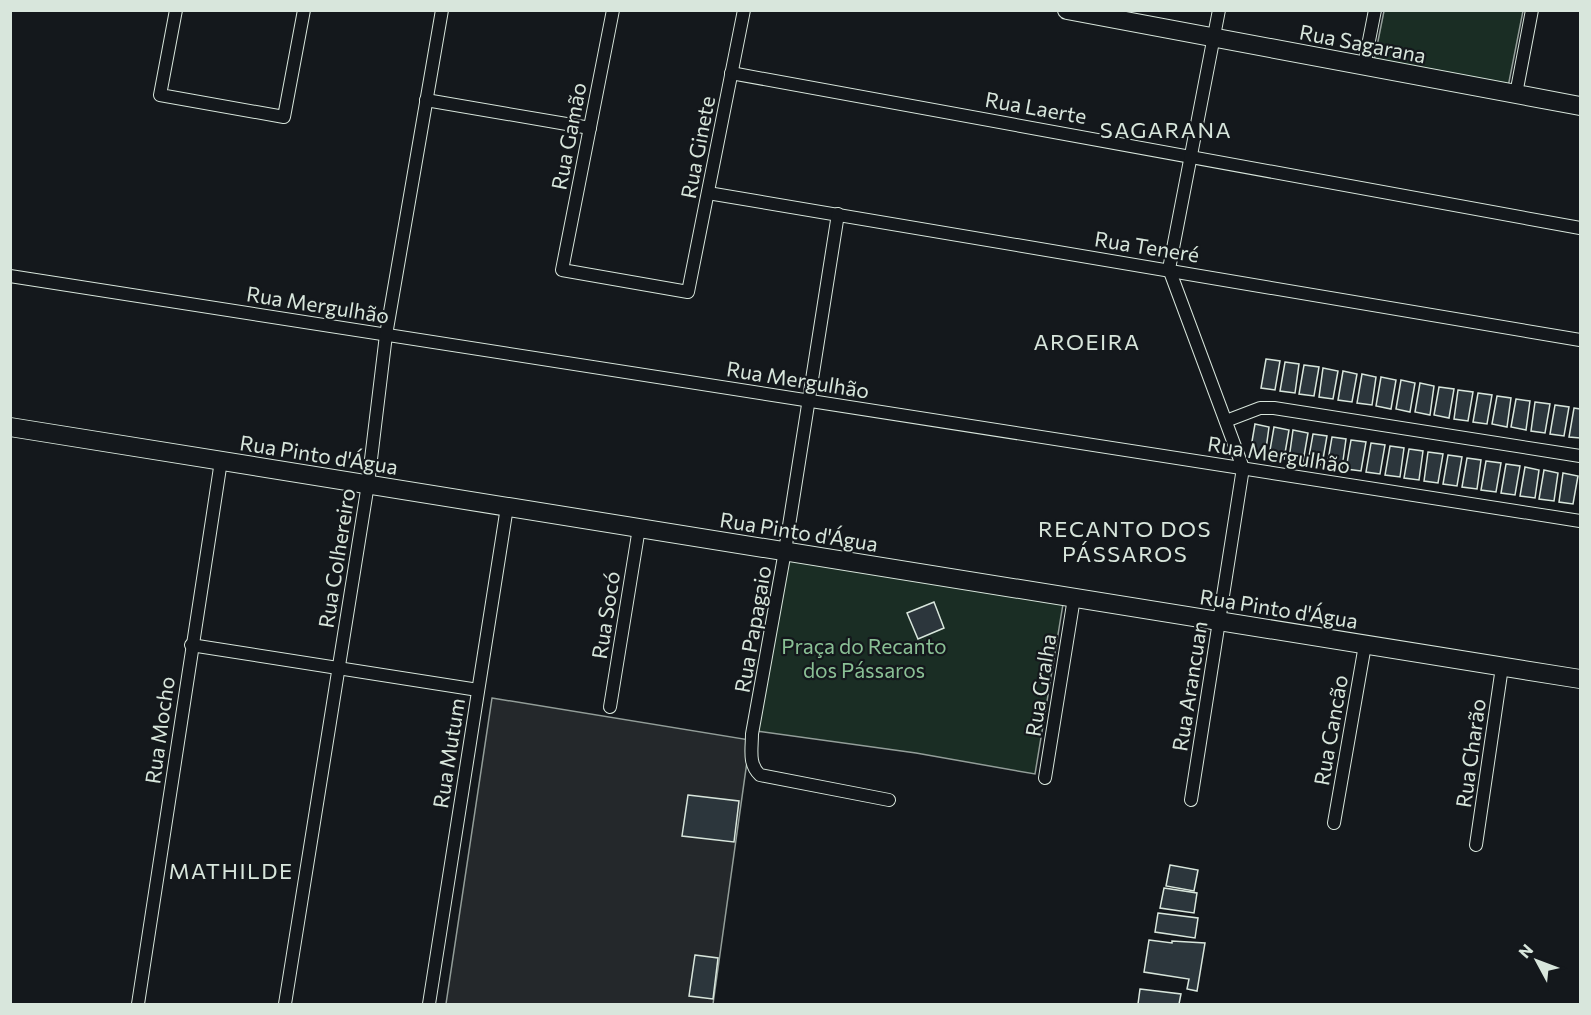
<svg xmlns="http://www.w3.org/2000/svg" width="1591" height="1015" font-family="Commissioner,sans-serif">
	<rect width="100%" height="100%" fill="#14181c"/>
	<g fill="#1a2d24" stroke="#939e99" stroke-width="1.5">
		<path d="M1384,11h139l-15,76 -134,-26z"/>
		<path d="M788,554l275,50 -28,170 -119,-21 -160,-22z"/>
	</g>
	<path fill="#24282b" stroke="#939e99" stroke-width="1.5" d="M492,698l258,42 -37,264h-267z"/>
	<g fill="#2c363c" stroke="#d8e6dc" stroke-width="1.5">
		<path d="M1266,359l14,2 -5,29 -14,-2z"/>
		<path d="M1285,362l14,2 -4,29 -15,-2z"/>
		<path d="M1304,365l15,2 -5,29 -15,-2z"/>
		<path d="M1323,368l15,3 -5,28 -14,-2z"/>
		<path d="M1343,371l14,3 -5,28 -14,-2z"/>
		<path d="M1362,374l14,3 -4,28 -15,-2z"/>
		<path d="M1381,377l15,3 -5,29 -15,-3z"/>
		<path d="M1401,380l14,3 -5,29 -14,-3z"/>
		<path d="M1420,383l14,3 -4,29 -15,-3z"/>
		<path d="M1439,387l15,2 -5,29 -15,-3z"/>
		<path d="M1458,390l15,2 -5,29 -14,-2z"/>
		<path d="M1478,393l14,2 -5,29 -14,-2z"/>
		<path d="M1497,396l14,2 -4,29 -15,-3z"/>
		<path d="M1516,399l14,2 -4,29 -15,-3z"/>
		<path d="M1535,402l15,2 -5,29 -14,-2z"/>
		<path d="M1555,405l14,2 -5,29 -14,-2z"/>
		<path d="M1574,408l6,1v29l-11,-1z"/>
		<path d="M1255,424l14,3 -4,29 -15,-3z"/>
		<path d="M1274,427l15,3 -5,29 -15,-3z"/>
		<path d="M1293,430l15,3 -5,29 -14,-3z"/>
		<path d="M1313,434l14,2 -5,29 -14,-3z"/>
		<path d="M1332,437l14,2 -4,29 -15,-2z"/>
		<path d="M1351,440l15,2 -5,29 -15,-2z"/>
		<path d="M1371,443l14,2 -5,29 -14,-2z"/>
		<path d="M1390,446l14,2 -4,29 -15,-2z"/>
		<path d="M1409,449l14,2 -4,29 -15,-2z"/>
		<path d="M1428,452l15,2 -5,29 -14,-2z"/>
		<path d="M1448,455l14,2 -5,29 -14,-2z"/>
		<path d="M1467,458l14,2 -4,29 -15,-2z"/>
		<path d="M1486,461l15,2 -5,29 -15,-2z"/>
		<path d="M1506,464l14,2 -5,29 -14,-2z"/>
		<path d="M1525,467l14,3 -4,28 -15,-2z"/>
		<path d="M1544,470l14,3 -4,28 -15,-2z"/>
		<path d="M1563,473l15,3 -5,28 -14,-2z"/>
		<path d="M934,602l10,26 -26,11 -11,-26z"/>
		<path d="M688,795l51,6 -5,41 -52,-6z"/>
		<path d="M1170,865l28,5 -4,21 -28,-5z"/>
		<path d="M1164,888l33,5 -3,20 -34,-5z"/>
		<path d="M1158,913l40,5 -3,20 -40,-6z"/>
		<path d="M1149,940l23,3v-2l33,2 -8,48 -10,-2 2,-10 -45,-7z"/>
		<path d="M695,955l23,3 -5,41 -24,-3z"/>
		<path d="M1140,989l41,5 -2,10h-41z"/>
	</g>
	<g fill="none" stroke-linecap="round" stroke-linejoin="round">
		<defs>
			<g id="street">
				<path d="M176,10l-16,85 124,22 20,-107"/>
				<path d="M613,10l-51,260 126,22 56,-282"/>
				<path d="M1364,66l11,-56"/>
				<path d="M731,73l849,155"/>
				<path d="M1516,94l16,-84"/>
				<path d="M426,100l164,28"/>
				<path d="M708,193l872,147"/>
				<path d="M838,214l-53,337 -33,183c0,15 -4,30 8,41l129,25"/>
				<path d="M10,276l1570,245"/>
				<path d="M1226,421l34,-13h14l306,48"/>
				<path d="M191,645l287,45"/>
				<path d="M610,707l29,-179"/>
				<path d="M1045,778l29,-180"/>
				<path d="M1191,800l52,-332 -74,-199 50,-259"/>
				<path d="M1334,823l31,-178"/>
				<path d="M1476,845l26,-178"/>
				<path d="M138,1004l83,-543"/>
				<path d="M285,1004l83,-520 18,-149 56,-325"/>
				<path d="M429,1004l78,-497"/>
			</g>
			<g id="secondary">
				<path d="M1067,10l513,96"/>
				<path d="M10,427l1570,252"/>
			</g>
		</defs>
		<use href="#street" stroke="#d8e6dc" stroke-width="14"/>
		<use href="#secondary" stroke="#d8e6dc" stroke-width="20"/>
		<use href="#street" stroke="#14181c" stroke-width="12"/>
		<use href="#secondary" stroke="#14181c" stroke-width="18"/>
	</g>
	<g text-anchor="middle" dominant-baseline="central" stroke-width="4.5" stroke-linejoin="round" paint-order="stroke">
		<g font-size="21" fill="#d8e6dc" stroke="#14181c">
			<text transform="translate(1363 43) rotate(11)">Rua Sagarana</text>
			<text transform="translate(1036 107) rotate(10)">Rua Laerte</text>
			<text transform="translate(568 136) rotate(-79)">Rua Gamão</text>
			<text transform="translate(697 147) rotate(-79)">Rua Ginete</text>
			<text transform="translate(1147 246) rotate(9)">Rua Teneré</text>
			<text transform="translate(318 304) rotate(9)">Rua Mergulhão</text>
			<text transform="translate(798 379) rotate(9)">Rua Mergulhão</text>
			<text transform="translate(319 454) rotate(9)">Rua Pinto d'Água</text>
			<text transform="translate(1279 454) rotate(9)">Rua Mergulhão</text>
			<text transform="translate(799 531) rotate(9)">Rua Pinto d'Água</text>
			<text transform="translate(336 558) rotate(-81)">Rua Colhereiro</text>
			<text transform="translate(1279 608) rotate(9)">Rua Pinto d'Água</text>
			<text transform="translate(605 615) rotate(-81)">Rua Socó</text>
			<text transform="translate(752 629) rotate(-80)">Rua Papagaio</text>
			<text transform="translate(1040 685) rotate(-81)">Rua Gralha</text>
			<text transform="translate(1189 686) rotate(-81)">Rua Arancuan</text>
			<text transform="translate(159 730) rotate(-82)">Rua Mocho</text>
			<text transform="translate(1330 730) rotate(-80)">Rua Cancão</text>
			<text transform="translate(448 753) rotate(-81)">Rua Mutum</text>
			<text transform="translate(1470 753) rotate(-82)">Rua Charão</text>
		</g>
		<g font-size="21" fill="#8ac095" stroke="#14181c">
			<text x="864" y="645">Praça do Recanto<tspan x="864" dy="24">dos Pássaros</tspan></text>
		</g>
		<g font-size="22" letter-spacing="1.5" fill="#d8e6dc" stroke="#14181c">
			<text x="1166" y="129">SAGARANA</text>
			<text x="1087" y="341">AROEIRA</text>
			<text x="1125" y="528">RECANTO DOS<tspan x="1125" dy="25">PÁSSAROS</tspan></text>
			<text x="231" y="870">MATHILDE</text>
		</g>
	</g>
	<rect width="1591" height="1015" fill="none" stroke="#d8e6dc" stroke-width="24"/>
	<g transform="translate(1537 961) rotate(311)" stroke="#14181c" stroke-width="4.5" paint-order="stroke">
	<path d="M0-4.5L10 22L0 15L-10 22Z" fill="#d8e6dc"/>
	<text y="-9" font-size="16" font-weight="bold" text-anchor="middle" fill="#d8e6dc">N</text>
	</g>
</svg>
